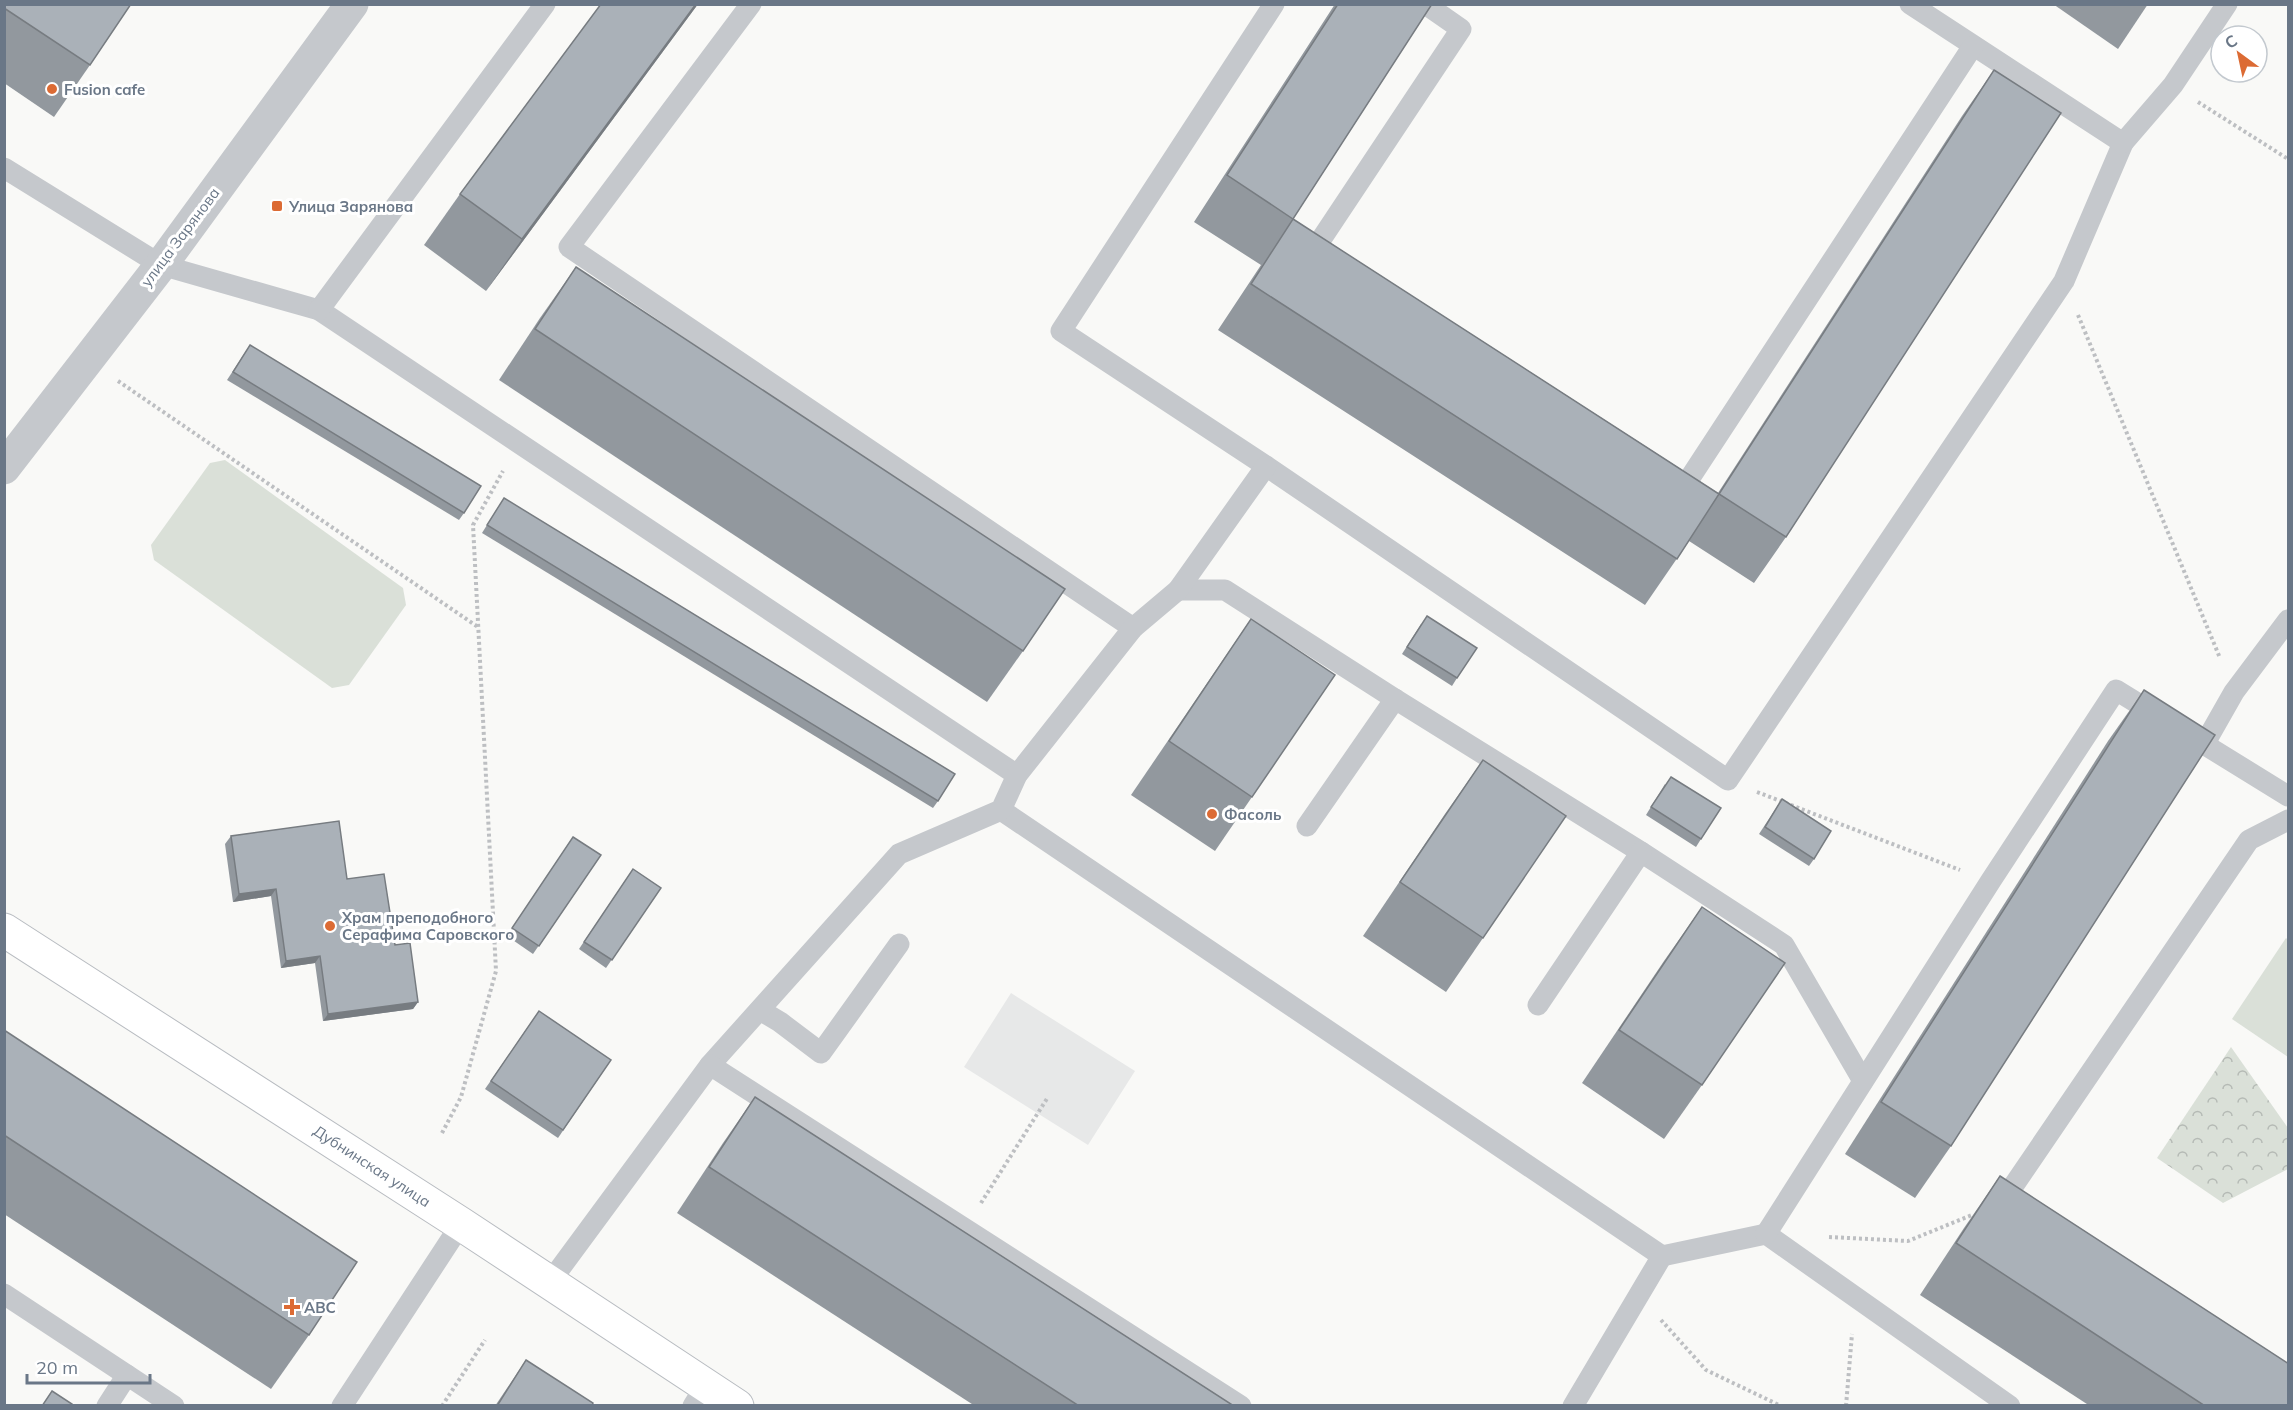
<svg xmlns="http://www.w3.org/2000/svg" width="2293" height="1410" font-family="Mulish,sans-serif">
	<defs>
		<pattern id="forest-crowns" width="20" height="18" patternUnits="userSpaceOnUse" patternTransform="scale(1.5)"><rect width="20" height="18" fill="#dae0d8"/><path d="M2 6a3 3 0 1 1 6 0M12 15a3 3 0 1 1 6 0" fill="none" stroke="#b5bab5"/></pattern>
	</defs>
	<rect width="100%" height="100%" fill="#f9f9f7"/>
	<path fill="#e7e8e8" d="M1011,993l124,78 -47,74 -124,-78z"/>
	<path fill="url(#forest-crowns)" d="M2231,1047l57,81v41l-65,34 -66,-45z"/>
	<g fill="#dae0d8">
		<path d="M225,460l178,128 3,17 -57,80 -17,3 -178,-128 -3,-15 59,-82z"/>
		<path d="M2286,938l2,2v117l-56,-38z"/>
	</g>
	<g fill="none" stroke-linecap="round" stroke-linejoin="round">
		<defs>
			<path id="secondary" d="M4,930l457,294 276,182"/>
		</defs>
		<use href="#secondary" stroke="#b8bcc1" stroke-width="35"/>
		<g stroke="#bdbfc2" stroke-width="4" stroke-dasharray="3 3" stroke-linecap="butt">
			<path d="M2198,102l90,57"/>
			<path d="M2078,315l142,343"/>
			<path d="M118,381l360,246"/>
			<path d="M1757,792l203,78"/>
			<path d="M442,1133l19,-36 35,-126 -23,-446 30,-54"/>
			<path d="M981,1203l67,-106"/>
			<path d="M1829,1237l79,4 64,-26"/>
			<path d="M1661,1320l45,50 75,36"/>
			<path d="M442,1406l43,-66"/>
			<path d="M1846,1406l6,-72"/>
		</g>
		<g stroke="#c5c8cc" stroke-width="21">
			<path d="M751,4l-182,243 564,381"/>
			<path d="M1274,4l-213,327 205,135 462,314 336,-499 59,-138"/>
			<path d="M1910,4l213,139 50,-58 54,-81"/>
			<path d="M4,168l157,97 158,45 698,465"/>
			<path d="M1325,257l-11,-7 147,-221 -36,-25"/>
			<path d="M319,310l226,-306"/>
			<path d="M1673,483l9,7 291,-444"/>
			<path d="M1178,590h47l170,109 246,153 143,93 79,136"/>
			<path d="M2205,743l29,-51 54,-72"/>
			<path d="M1001,810l661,446 104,-22 244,172"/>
			<path d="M1307,826l88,-127"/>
			<path d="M1538,1005l103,-153"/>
			<path d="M760,1010l20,12 41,31 78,-109"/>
			<path d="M710,1065l189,-211 102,-44 16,-35 116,-147 45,-38 88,-124"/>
			<path d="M2006,1208l-5,-4 248,-364 39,-20"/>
			<path d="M1766,1234l224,-352 126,-192 172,106"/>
			<path d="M550,1282l160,-217 531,341"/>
			<path d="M4,1294l170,112"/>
			<path d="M107,1406l20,-31"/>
			<path d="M342,1406l119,-182"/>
			<path d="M693,1406l13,-21"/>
			<path d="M1573,1406l89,-150"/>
		</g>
		<path stroke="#c5c8cc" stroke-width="33" d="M4,468l157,-203 191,-261"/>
		<use href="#secondary" stroke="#fff" stroke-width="33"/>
	</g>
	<g fill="#92989e">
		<path d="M4,4l86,61 -36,52 -50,-34z"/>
		<path d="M601,4h97l-212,287 -62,-46 36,-51z"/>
		<path d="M1335,4h97l-139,215 425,274 244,-377 32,-46 -208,467 -32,46 -65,-42 -44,64 -427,-275 43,-65 -67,-43z"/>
		<path d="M2053,4h95l-30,45z"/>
		<path d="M576,267l447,384 -36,51 -488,-322 41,-62z"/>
		<path d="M250,345l214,168 -5,7 -232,-140z"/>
		<path d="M504,498l434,303 -5,7 -451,-275z"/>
		<path d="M1251,619l1,178 -37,54 -84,-56 83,-122z"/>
		<path d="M1421,624l36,54 -5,8 -50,-32z"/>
		<path d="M2144,690l-193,456 -36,52 -70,-44 263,-413z"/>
		<path d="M1483,760v178l-37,54 -83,-56 82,-122z"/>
		<path d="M1665,784l36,55 -5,8 -50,-32z"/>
		<path d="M1782,799l32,60 -5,7 -50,-32z"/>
		<path d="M231,836l116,43 48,66 23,57 -5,7 -90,12 -8,-58 -34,5 -10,-72 -38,6 -8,-58z"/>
		<path d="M573,837l28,18 -68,99 -26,-18z"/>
		<path d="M633,869l28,19 -55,80 -27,-19z"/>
		<path d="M1702,907v178l-38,54 -82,-56 82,-122z"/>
		<path d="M539,1011l72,49 -53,78 -73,-49z"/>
		<path d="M4,1030l305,305 -38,54 -267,-175z"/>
		<path d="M755,1097l479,309h-259l-298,-193 46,-70z"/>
		<path d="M2000,1176l289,230h-199l-170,-111 44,-67z"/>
		<path d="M526,1360l66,46h-97z"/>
	</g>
	<g fill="#777c81">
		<path d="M696,4h2l-212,287 36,-52z"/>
		<path d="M276,889l-5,7 -38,6 6,-8z"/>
		<path d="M320,956l-5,7 -34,5 5,-7z"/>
		<path d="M418,1002l-5,7 -90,12 5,-7z"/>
	</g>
	<g fill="#aab1b8" stroke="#777c81" stroke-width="1.5">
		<path d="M4,4h127l-41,61 -86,-57z"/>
		<path d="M601,4h95l-174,235 -62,-45z"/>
		<path d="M1338,4h94l-139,215 -66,-44z"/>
		<path d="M1994,70l67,43 -275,424 -67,-43z"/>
		<path d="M1293,219l426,275 -42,65 -426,-275z"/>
		<path d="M576,267l489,322 -42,62 -488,-322z"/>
		<path d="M250,345l231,141 -17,27 -231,-141z"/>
		<path d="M504,498l451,276 -17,27 -451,-276z"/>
		<path d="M1427,616l50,32 -20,30 -50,-31z"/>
		<path d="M1251,619l84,56 -83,122 -83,-56z"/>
		<path d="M2144,690l71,45 -264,411 -70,-44z"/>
		<path d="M1483,760l83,56 -83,122 -83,-56z"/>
		<path d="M1671,777l50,31 -20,31 -50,-32z"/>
		<path d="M1782,799l49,32 -17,28 -49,-32z"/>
		<path d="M339,821l8,58 37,-5 11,71 15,-2 8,59 -90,12 -8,-58 -34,5 -10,-72 -37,5 -8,-58z"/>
		<path d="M573,837l28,18 -62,91 -27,-18z"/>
		<path d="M633,869l28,19 -49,72 -28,-18z"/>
		<path d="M1702,907l83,56 -83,122 -83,-55z"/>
		<path d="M539,1011l72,49 -48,70 -72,-49z"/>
		<path d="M4,1030l353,232 -48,73 -305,-200z"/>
		<path d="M755,1097l479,309h-155l-370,-239z"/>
		<path d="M2000,1176l289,188v42h-84l-249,-163z"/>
		<path d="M526,1360l67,43 -1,3h-95z"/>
		<path d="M52,1391l20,13 -1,2h-29z"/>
	</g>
	<g fill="#dc6b34" stroke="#fff" stroke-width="2">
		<circle cx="52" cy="89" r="6"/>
		<rect x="271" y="200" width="12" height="12" rx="3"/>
		<circle cx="1212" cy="814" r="6"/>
		<circle cx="330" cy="926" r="6"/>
		<path d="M289 1298h6v6h6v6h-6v6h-6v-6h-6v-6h6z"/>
	</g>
	<g text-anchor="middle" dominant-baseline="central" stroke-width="6" stroke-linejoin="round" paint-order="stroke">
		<g font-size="15" font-weight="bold" fill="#6a7787" stroke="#fff" text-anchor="start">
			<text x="64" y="89">Fusion cafe</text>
			<text x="289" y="206">Улица Зарянова</text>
			<text x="1224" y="814">Фасоль</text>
			<text x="342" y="917">Храм преподобного<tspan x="342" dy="17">Серафима Саровского</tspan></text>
			<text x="304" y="1307">ABC</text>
		</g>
		<g font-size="15" fill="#6a7787" stroke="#fff">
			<text transform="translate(180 237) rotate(-53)">улица Зарянова</text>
			<text transform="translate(372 1166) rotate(33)">Дубнинская улица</text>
		</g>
	</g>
	<rect width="2293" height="1410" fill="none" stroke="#6a7787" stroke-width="12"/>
	<g transform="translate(2239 54) rotate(327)"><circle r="28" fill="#ffffff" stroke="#c3c9cf" stroke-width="1.5"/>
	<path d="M0-4.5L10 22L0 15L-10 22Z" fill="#dc6b34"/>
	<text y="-9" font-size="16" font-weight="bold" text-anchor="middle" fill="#6a7787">С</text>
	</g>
	<path d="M27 1374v9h123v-9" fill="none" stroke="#6a7787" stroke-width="3"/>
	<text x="36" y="1374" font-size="18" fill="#6a7787" stroke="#ffffff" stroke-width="4.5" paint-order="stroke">20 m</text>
</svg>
